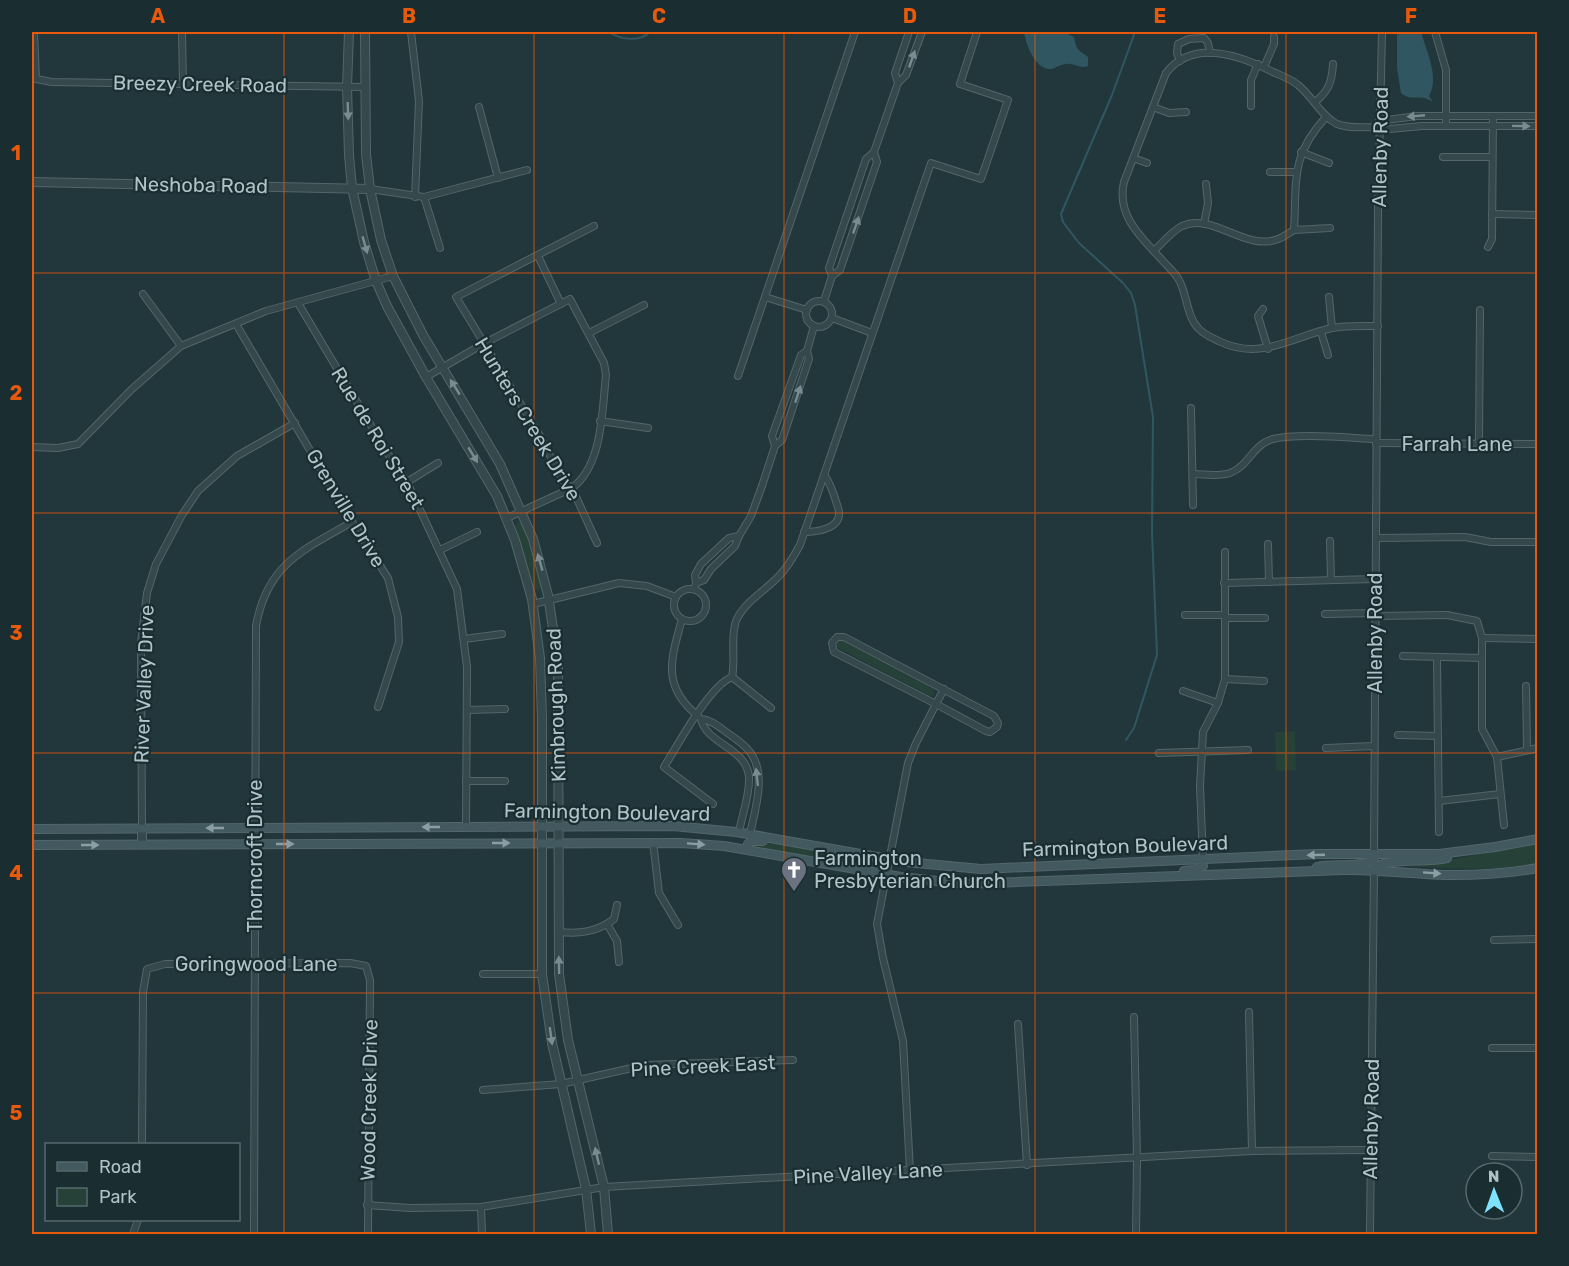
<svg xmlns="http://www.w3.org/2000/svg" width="1569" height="1266" font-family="Rubik,sans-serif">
	<rect width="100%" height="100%" fill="#21373c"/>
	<g fill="#264138">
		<path d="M518,521l5,3 19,63 -3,4 -4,-2 -20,-63z"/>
		<path d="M842,640l91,49 1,6 -4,1 -92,-48 -1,-6z"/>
		<path d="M1295,731l1,39 -20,1 -1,-39z"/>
		<path d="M757,842l61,8 60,11 4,4 -2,3h-3l-122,-21 -1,-3z"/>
		<path d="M1537,844v20c-48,7 -95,5 -144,1l44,-3z"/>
	</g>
	<g fill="#305761">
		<path d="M1024,32h40l10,5c3,14 3,12 14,20v9c-8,3 -11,-2 -19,-2 -7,-1 -12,4 -18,5 -16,1 -25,-25 -27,-37z"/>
		<path d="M1397,32h24c5,18 19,46 8,64l4,6c-13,-9 -22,0 -32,-9l-4,-25z"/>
	</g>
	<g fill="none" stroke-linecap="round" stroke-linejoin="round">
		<g stroke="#305761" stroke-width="2">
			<path d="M608,32c12,7 31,11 42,0"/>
			<path d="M1126,740l8,-12 23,-73 -5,-122 1,-116 -18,-112 -4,-12 -8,-10 -44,-40 -16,-21 -2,-8 51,-119 23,-63"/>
		</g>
		<defs>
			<g id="minor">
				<path d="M34,32l2,47 16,3 313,5"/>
				<path d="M182,32l1,52"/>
				<path d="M411,32l8,69 -4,96"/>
				<path d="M1435,32l11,38v56"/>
				<path d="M1180,61l-3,-8 1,-9 11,-5 15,-1 4,5 2,10"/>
				<path d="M1264,67l10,-23v-7"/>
				<path d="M898,83l-3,-10 14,-41"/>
				<path d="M1315,102c14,-11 17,-21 18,-38"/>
				<path d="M1251,106v-26l7,-16"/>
				<path d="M479,107l19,71"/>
				<path d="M1153,107l16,6 17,-1"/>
				<path d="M1379,121l38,-5h121"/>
				<path d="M1379,130l43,-4h116"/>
				<path d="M874,152l24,-69 8,-8 16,-43"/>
				<path d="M1301,152l28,11"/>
				<path d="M1443,157h49"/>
				<path d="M1133,158l14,5"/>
				<path d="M1270,172h27"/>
				<path d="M370,189l54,8 103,-27"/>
				<path d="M424,197l16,51"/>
				<path d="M1492,214l46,1"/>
				<path d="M1204,224l4,-21 -2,-19"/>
				<path d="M594,226l-138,71 84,139 23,45 9,7 25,55"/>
				<path d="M1294,230l36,-2"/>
				<path d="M1488,247l4,-8 1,-123"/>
				<path d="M1154,251c8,-8 18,-20 28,-25 31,-14 64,26 96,13 6,-2 11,-6 16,-9 3,-50 -4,-74 32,-113"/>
				<path d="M538,256l23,48"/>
				<path d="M143,294l38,52"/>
				<path d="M765,297l42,13"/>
				<path d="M1329,297l3,31"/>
				<circle cx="819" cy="314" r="13"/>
				<path d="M824,301l8,-25 8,-6 37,-108 -3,-10 -8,7 -37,109 3,8"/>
				<path d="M298,303l93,156 16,23 50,107 10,78 -1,160"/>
				<path d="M1263,309l-5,7 10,33"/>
				<path d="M832,318l40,15"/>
				<path d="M236,324l116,198 36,56 10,39 1,25 -21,65"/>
				<path d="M1378,326c-15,0 -32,-1 -46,2 -38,8 -71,33 -111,14 -8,-4 -17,-7 -23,-14 -11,-12 -11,-32 -18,-46 -4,-9 -12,-15 -18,-22 -20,-22 -46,-44 -38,-78l42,-109c27,-35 76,-17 107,-1 9,4 18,7 25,13 14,11 23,31 39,39 13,5 29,3 42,3"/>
				<path d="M1321,332l7,23"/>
				<path d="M589,333l55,-28"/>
				<path d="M807,351l7,-25"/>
				<path d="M738,376l117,-344"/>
				<path d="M426,377l57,-33 87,-45 34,64 2,12c-4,35 -3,90 -34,113l-65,30"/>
				<path d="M1191,408l2,97"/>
				<path d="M600,421l48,7"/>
				<path d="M1376,443l162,1"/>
				<path d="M1479,444l1,-134"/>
				<path d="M32,447l26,1 20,-4 54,-55 49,-43 85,-35 127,-35"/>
				<path d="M1193,474c11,0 25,3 37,-1 19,-7 23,-29 43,-34 26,-6 76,-1 103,0"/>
				<path d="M407,482l31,-19"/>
				<path d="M804,532c12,0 36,-3 35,-19 0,-5 -3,-10 -4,-15 -3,-8 -5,-15 -10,-22"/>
				<path d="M739,536l12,-20 11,-30 13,-40 -3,-10 29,-81 6,-4 2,8 -27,81 -7,6"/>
				<path d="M1376,538l89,-1 26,5h47"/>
				<path d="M1330,541l1,39"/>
				<path d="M1268,544l1,38"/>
				<path d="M440,550l37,-18"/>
				<path d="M1224,583l151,-4"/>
				<path d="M694,589l2,-6 -1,-8 6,-11 28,-26 10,-2 -4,10 -24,23 -7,11 -8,3"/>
				<circle cx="690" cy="605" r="16"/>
				<path d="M533,604l86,-21 28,3 29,11"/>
				<path d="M1325,614l50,-1"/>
				<path d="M1185,615h39"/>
				<path d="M1375,616l72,-1 30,6 5,17v91l15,28 41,-9"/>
				<path d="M1225,618h40"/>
				<path d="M682,619c-11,40 -21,67 16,97"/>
				<path d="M1482,638l56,1"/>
				<path d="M464,639l38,-5"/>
				<path d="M1403,656l79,2"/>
				<path d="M1437,657l2,175"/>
				<path d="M732,677c4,-18 -2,-39 4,-56 8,-19 29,-30 43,-45 9,-9 15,-20 21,-31l131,-382 50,16 27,-79 -48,-16 17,-52"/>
				<path d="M732,677l39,31"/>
				<path d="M1225,679l39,2"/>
				<path d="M1526,686l1,64"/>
				<path d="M1183,691l35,12"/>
				<path d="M467,710l38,-1"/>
				<path d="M1398,735l40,1"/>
				<path d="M1326,748l48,-2"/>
				<path d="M1159,753l89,-3"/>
				<path d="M1497,757l7,68"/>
				<path d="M466,781h39"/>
				<path d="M1439,801l61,-7"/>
				<path d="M713,804l-49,-37c14,-22 45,-81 68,-90"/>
				<path d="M142,829l-1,-186 6,-50 9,-29 26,-49 16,-24 39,-35 58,-33"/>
				<path d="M739,832c3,-17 11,-37 10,-55 -2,-29 -43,-33 -48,-58 11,1 18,8 28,15 7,5 16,11 21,18 17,22 5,58 0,82"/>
				<path d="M653,842l6,51 19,32"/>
				<path d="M1374,856l4,-646 4,-178"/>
				<path d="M1203,859l-3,-73 3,-54 15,-29 7,-24v-127"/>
				<path d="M607,924l10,17 2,21"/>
				<path d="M559,932c21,2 38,0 55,-13l3,-14"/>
				<path d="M1494,940l44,-1"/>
				<path d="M483,974h59"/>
				<path d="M1249,1012l3,139"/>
				<path d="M1134,1017l3,141 -1,76"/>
				<path d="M1018,1024l9,141"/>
				<path d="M1492,1048h46"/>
				<path d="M483,1090l78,-6 84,-19 148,-5"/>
				<path d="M142,1144l1,-152 4,-23 18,-5 185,-1 16,3 4,14 -2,254"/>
				<path d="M1492,1156l46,1"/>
				<path d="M910,1171l-7,-130 -20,-83 -6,-34 31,-161 8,-20 20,-39 -102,-52 -2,-9 5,-6h7l150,79 4,7 -1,4 -7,5 -4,-1 -50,-27 8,-15"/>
				<path d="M367,1205l43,3 71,-1 123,-20 648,-36 118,-1"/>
				<path d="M481,1207l1,27"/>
				<path d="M133,1234l5,-14"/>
				<path d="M254,1234l2,-608c11,-62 47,-76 96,-104"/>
				<path d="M1370,1234l4,-365"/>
			</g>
			<g id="tertiary">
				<path d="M349,32l-2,55 2,68 3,33 12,54 12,39 11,25 39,71 71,119 18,44 17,59 8,59 2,60v256l10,69 34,146 5,45"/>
				<path d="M365,32l1,122 4,35 11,51 12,36 30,59 77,129 33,75 15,56 10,67 1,312 9,66 36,147 4,47"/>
				<path d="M32,182l338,7"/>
				<path d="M142,829v15"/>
			</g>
			<g id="secondary">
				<path d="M32,829l641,-3 63,6 170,30 75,7 336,-15h122l56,-7 43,-8"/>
				<path d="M748,844l4,-3h11"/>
				<path d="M32,845l649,-2 43,3 177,31 63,7 379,-14c37,-1 74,5 111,5 28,0 56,-2 84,-7"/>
				<path d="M1317,867c17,-4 42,2 57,-8"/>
				<path d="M1374,868c18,-11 51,-5 73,-10"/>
				<path d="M1184,871l10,-1 9,-4"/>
			</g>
		</defs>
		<use href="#minor" stroke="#53666a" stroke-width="8"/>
		<use href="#tertiary" stroke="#53666a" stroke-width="10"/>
		<use href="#secondary" stroke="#53666a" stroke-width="10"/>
		<use href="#minor" stroke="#35484c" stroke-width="6"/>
		<use href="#tertiary" stroke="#35484c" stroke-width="8"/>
		<use href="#secondary" stroke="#425960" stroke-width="8"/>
	</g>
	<defs><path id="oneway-solid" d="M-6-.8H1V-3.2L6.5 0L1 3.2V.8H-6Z" transform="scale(1.5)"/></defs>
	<g fill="#798c90">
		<use href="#oneway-solid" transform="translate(912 59) rotate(-71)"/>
		<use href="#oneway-solid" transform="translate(348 111) rotate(88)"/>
		<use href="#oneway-solid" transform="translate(1416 116) rotate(175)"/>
		<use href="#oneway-solid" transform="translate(1521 126) rotate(1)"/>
		<use href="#oneway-solid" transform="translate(856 225) rotate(-71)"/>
		<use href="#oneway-solid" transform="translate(365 245) rotate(74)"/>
		<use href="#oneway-solid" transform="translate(455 387) rotate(-122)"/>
		<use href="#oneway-solid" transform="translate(798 394) rotate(-72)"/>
		<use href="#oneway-solid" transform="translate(473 455) rotate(59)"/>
		<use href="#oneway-solid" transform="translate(540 562) rotate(-106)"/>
		<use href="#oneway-solid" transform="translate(757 777) rotate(-96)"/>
		<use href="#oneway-solid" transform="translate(559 965) rotate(-91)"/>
		<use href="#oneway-solid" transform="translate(551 1036) rotate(82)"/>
		<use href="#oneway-solid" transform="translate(597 1156) rotate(-103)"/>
	</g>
	<g fill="#8a9ea4">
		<use href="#oneway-solid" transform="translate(431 827) rotate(180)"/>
		<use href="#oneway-solid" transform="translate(215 828) rotate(180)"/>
		<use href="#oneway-solid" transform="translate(501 843)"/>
		<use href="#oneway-solid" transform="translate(285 844)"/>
		<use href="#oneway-solid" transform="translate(696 844) rotate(4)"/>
		<use href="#oneway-solid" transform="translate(90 845)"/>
		<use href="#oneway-solid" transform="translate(1316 855) rotate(178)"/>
		<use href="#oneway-solid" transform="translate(1432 873) rotate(4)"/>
	</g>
	<path fill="none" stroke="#e8590c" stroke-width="1.5" stroke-opacity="0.55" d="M284,32v1202M534,32v1202M784,32v1202M1035,32v1202M1286,32v1202M32,273h1506M32,513h1506M32,753h1506M32,993h1506"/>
	<defs>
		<symbol id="church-pin" viewBox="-11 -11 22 30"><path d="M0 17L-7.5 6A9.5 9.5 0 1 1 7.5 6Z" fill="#6b7280" stroke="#1a2d31"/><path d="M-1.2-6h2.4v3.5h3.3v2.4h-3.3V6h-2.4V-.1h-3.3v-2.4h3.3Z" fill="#fff"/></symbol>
	</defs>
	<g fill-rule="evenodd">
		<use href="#church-pin" x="779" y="855" width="30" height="40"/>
	</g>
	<g text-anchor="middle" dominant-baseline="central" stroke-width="4.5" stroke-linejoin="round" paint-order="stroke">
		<g font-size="20" fill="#b0c3c8" stroke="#1a2d31">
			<text transform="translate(200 84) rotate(1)">Breezy Creek Road</text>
			<text transform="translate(1380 147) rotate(-89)">Allenby Road</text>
			<text transform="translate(201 185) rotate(1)">Neshoba Road</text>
			<text transform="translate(528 419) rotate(59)">Hunters Creek Drive</text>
			<text transform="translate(378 438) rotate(59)">Rue de Roi Street</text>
			<text x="1457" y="444">Farrah Lane</text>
			<text transform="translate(346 508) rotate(59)">Grenville Drive</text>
			<text transform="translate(1375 633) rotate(-90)">Allenby Road</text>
			<text transform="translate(144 684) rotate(-88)">River Valley Drive</text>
			<text transform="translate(556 705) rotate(-92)">Kimbrough Road</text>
			<text transform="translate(607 812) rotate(1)">Farmington Boulevard</text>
			<text transform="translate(1125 846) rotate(-2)">Farmington Boulevard</text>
			<text transform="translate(255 856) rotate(-90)">Thorncroft Drive</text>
			<text x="256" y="964">Goringwood Lane</text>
			<text transform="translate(703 1066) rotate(-3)">Pine Creek East</text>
			<text transform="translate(369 1100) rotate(-89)">Wood Creek Drive</text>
			<text transform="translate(1371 1119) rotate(-89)">Allenby Road</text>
			<text transform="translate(868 1173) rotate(-3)">Pine Valley Lane</text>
		</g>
		<g font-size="20" fill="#b0c3c8" stroke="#1a2d31" text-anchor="start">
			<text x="814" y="858">Farmington<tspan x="814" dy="23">Presbyterian Church</tspan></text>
		</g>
	</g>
	<rect width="1569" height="1266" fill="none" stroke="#1a2d31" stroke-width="66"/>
	<rect x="45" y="1143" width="195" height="78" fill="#1a2d31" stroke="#56696d" stroke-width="1.5"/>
	<rect x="57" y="1162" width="30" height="9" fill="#425960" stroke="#56696d" stroke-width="1.5"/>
	<text x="99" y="1173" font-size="18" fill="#b0c3c8">Road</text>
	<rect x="57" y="1188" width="30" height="18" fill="#264138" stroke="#56696d" stroke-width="1.5"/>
	<text x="99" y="1203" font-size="18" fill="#b0c3c8">Park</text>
	<g transform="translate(1494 1191) rotate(359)"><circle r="28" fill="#1a2d31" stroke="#56696d" stroke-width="1.5"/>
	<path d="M0-4.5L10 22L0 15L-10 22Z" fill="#7fe2fe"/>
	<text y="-9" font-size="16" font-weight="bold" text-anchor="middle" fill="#b0c3c8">N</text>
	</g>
	<rect x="33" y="33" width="1503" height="1200" fill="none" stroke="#e8590c" stroke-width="2"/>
	<g font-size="20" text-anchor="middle" font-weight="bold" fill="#e8590c">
		<text x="158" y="23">A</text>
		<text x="409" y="23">B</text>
		<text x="659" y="23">C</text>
		<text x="910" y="23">D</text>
		<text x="1160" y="23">E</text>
		<text x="1411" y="23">F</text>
		<text x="16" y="160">1</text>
		<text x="16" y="400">2</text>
		<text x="16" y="640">3</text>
		<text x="16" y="880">4</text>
		<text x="16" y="1120">5</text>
	</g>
</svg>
